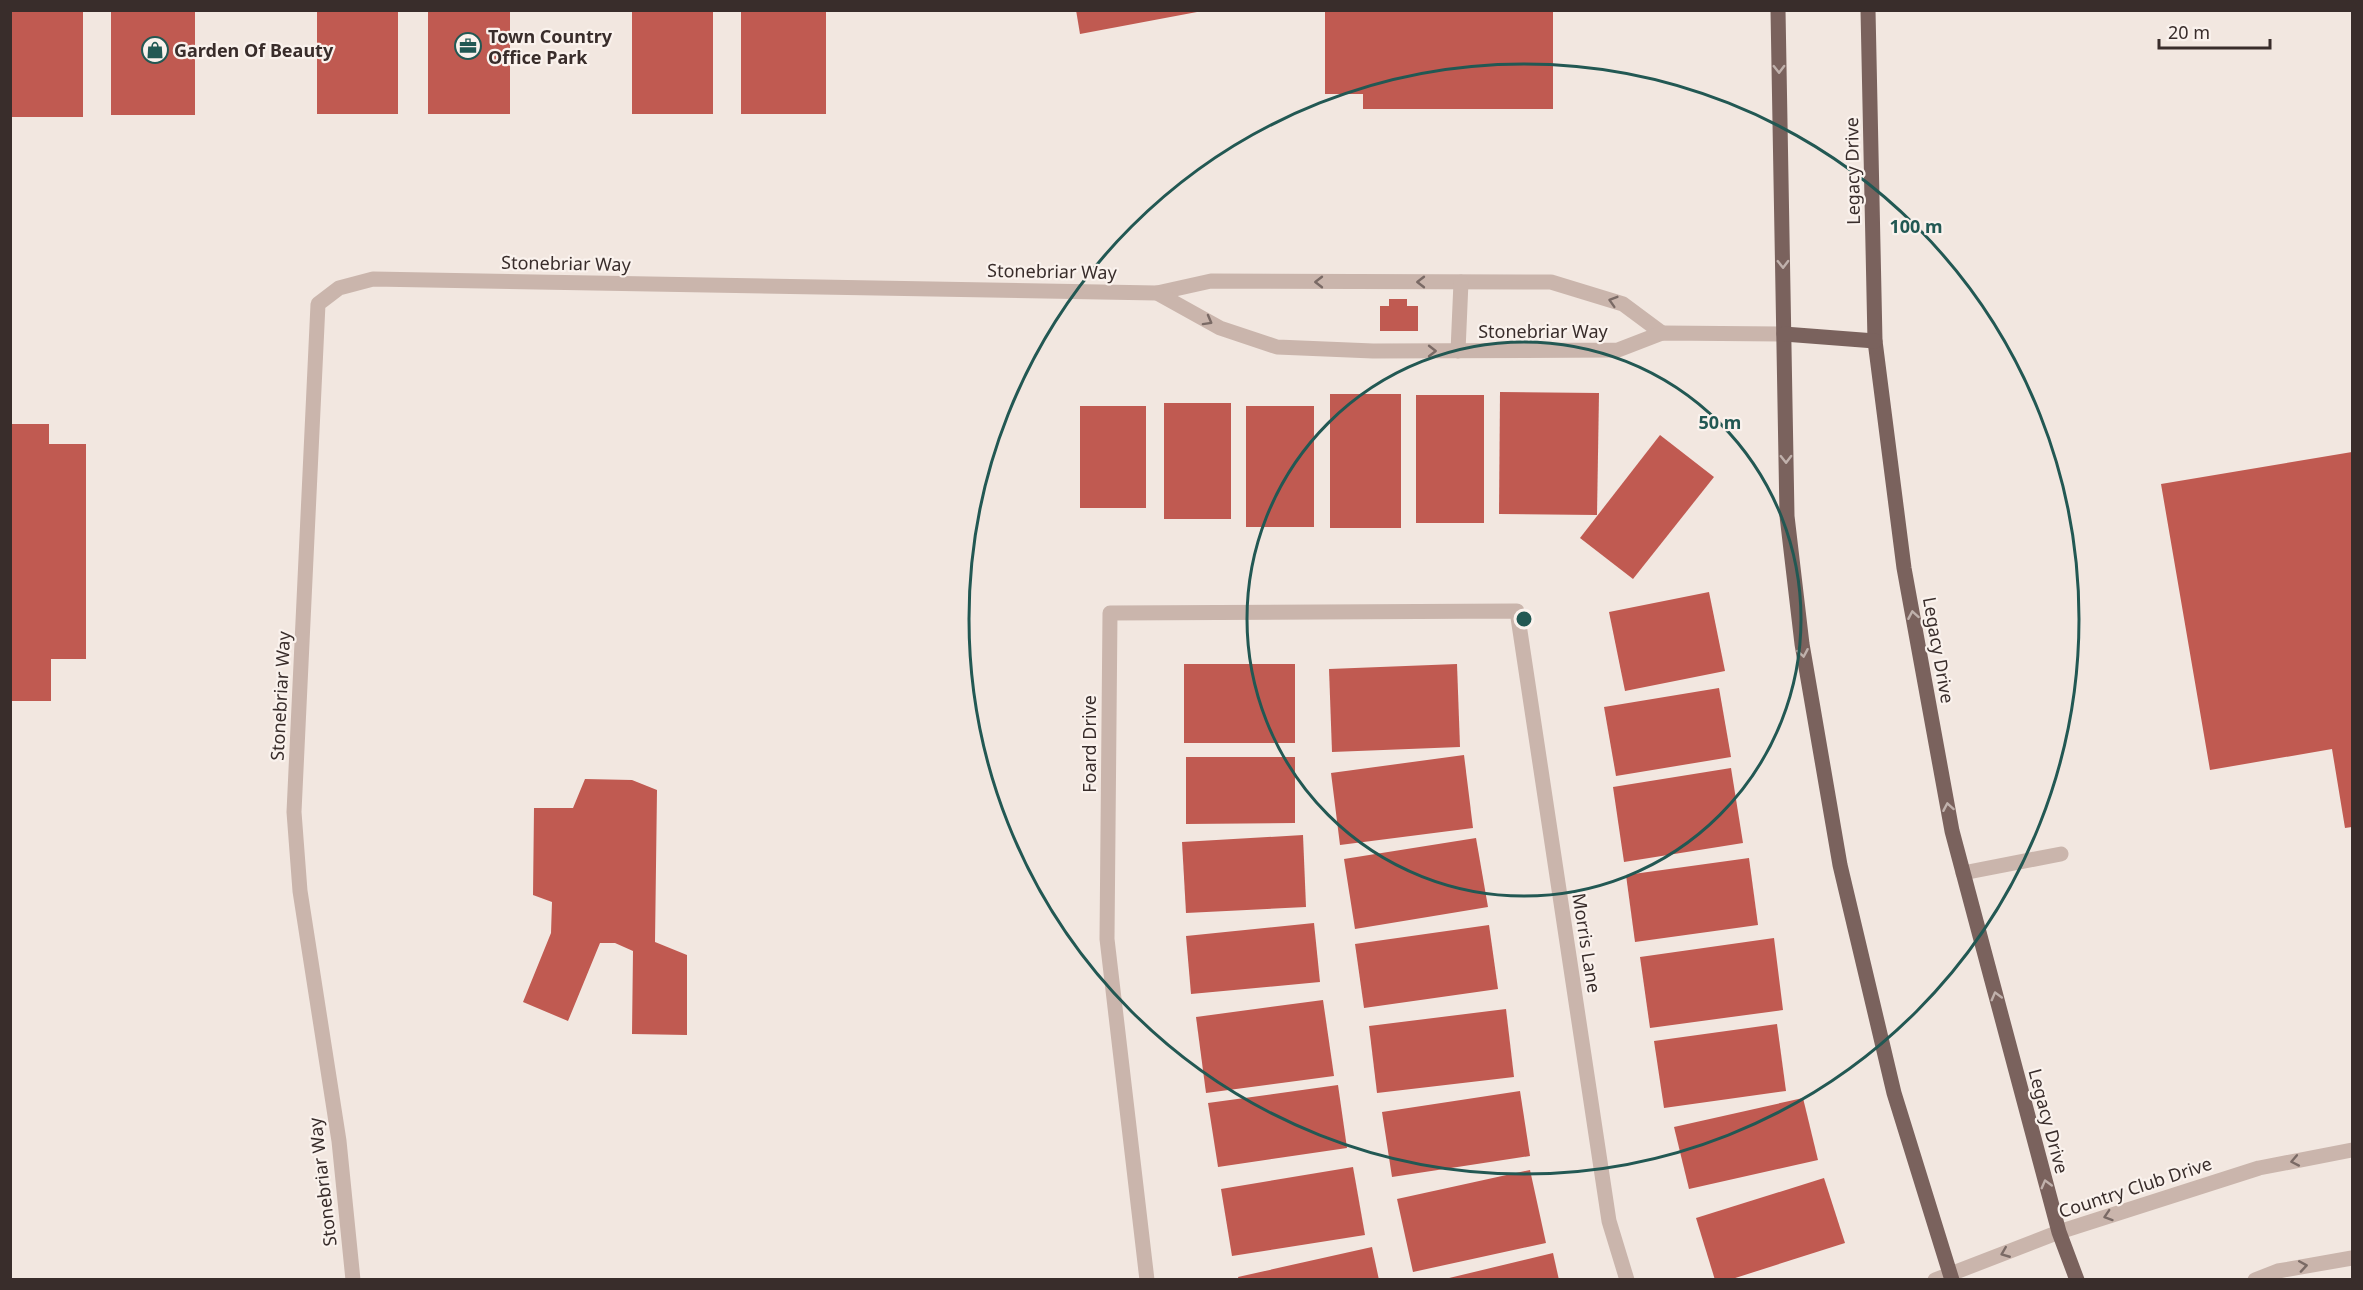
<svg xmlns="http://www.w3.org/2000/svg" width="2363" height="1290" font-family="'Noto Sans',sans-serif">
	<rect width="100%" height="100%" fill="#f2e7e0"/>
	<g fill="#c05a51">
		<rect x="10" y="10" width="73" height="107"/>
		<rect x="111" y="10" width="84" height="105"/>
		<rect x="317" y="10" width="81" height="104"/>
		<rect x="428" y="10" width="82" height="104"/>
		<rect x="632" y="10" width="81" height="104"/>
		<rect x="741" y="10" width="85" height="104"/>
		<path d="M1076,10h121v2l-117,22z"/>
		<path d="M1325,10h228v99h-190v-15h-38z"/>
		<path d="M1389,299h18v7h11v25h-38v-25h9z"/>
		<path d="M1500,392l99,1 -2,122 -98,-1z"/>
		<rect x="1330" y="394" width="71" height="134"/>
		<rect x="1416" y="395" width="68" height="128"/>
		<rect x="1164" y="403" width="67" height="116"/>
		<rect x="1080" y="406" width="66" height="102"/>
		<rect x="1246" y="406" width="68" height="121"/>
		<path d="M10,424h39v20h37v215h-35v42h-41z"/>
		<path d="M1660,435l54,42 -81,102 -53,-41z"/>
		<path d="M2352,452v375l-7,1 -13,-79 -122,21 -49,-286z"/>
		<path d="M1709,592l16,79 -100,20 -16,-79z"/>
		<rect x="1184" y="664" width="111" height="79"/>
		<path d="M1457,664l3,83 -128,5 -3,-83z"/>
		<path d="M1719,688l12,69 -115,19 -12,-69z"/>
		<path d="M1464,755l9,73 -133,17 -9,-72z"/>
		<path d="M1186,757h109v66l-109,1z"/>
		<path d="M1731,768l12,75 -119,19 -11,-75z"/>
		<path d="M585,779l47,1 25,10 -2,152 32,13v80l-55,-1 1,-83 -18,-8h-15l-32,78 -45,-19 28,-69 1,-31 -19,-7 1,-87h39z"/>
		<path d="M1303,835l3,72 -120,6 -4,-71z"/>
		<path d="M1476,838l12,69 -133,22 -11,-70z"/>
		<path d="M1749,858l9,67 -123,17 -9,-67z"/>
		<path d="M1314,923l6,59 -129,12 -5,-58z"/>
		<path d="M1489,925l9,64 -134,19 -9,-64z"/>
		<path d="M1774,938l9,72 -133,18 -10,-71z"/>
		<path d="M1323,1000l11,76 -128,17 -10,-76z"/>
		<path d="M1506,1009l8,68 -137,16 -8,-67z"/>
		<path d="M1777,1024l9,67 -122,17 -10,-67z"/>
		<path d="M1338,1085l9,63 -129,19 -10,-64z"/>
		<path d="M1520,1091l10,65 -138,21 -10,-65z"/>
		<path d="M1803,1098l15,62 -129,29 -15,-62z"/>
		<path d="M1353,1167l12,68 -133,21 -11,-67z"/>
		<path d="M1530,1170l16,73 -133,29 -16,-73z"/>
		<path d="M1824,1178l21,65 -116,37h-14l-19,-62z"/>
		<path d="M1372,1247l7,33h-140l-1,-3z"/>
		<path d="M1553,1253l6,27h-114v-1z"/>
	</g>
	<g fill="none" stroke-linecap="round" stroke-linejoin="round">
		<g stroke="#cab5ac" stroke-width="15">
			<path d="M1157,293l54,-12 340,1 72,22 39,29"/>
			<path d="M1458,351l3,-69"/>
			<path d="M1963,873l98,-19"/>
			<path d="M353,1280l-14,-139 -39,-250 -6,-79 24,-508 21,-16 34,-9 784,14 63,35 57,19 96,4 245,-1 44,-17 122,1"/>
			<path d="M1147,1280l-40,-341 3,-326 407,-2 92,610 18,59"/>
			<path d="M1935,1280l124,-48 200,-64 93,-18"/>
			<path d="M2255,1280l23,-9 74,-13"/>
		</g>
		<g stroke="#7a625d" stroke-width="15">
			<path d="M1778,10l9,506 15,128 38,221 54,228 58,187"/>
			<path d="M1868,10l7,331 29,227 48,263 107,401 18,48"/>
			<path d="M1784,334l91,7"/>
		</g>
	</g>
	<defs><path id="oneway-chevron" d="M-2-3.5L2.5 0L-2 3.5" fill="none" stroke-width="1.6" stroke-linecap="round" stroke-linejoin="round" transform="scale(1.5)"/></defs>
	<g stroke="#c0b1ac">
		<use href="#oneway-chevron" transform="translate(1779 69) rotate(89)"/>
		<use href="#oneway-chevron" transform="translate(1783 264) rotate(89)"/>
		<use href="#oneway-chevron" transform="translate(1786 459) rotate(89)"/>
		<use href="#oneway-chevron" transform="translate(1913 615) rotate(-100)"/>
		<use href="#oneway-chevron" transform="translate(1803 653) rotate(80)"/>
		<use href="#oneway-chevron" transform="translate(1948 807) rotate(-100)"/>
		<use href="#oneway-chevron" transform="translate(1996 996) rotate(-105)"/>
		<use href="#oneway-chevron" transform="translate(2046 1184) rotate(-105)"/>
	</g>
	<g stroke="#7a6a65">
		<use href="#oneway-chevron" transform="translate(1319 282) rotate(-180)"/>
		<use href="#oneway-chevron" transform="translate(1421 282) rotate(180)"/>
		<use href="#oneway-chevron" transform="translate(1613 301) rotate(-163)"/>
		<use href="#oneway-chevron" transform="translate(1208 321) rotate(29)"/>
		<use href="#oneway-chevron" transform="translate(1432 351)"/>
		<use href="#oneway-chevron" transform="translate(2295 1161) rotate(169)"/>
		<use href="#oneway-chevron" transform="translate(2108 1216) rotate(162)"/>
		<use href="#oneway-chevron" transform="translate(2005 1253) rotate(158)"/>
		<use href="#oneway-chevron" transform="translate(2303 1266) rotate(-9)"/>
	</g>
	<g fill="none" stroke="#225853" stroke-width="3">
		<circle cx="1524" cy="619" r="277"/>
		<circle cx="1524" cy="619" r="555"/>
	</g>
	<defs>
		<symbol id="office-ring" viewBox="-11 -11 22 22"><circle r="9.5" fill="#faf2ed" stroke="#225853" stroke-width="1.5"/><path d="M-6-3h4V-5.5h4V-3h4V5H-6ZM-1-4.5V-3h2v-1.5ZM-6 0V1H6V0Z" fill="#225853"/></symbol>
		<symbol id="shop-ring" viewBox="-11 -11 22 22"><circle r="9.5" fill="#faf2ed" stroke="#225853" stroke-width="1.5"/><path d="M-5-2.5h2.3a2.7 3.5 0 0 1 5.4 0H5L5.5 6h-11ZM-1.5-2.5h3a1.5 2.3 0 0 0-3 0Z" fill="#225853"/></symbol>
	</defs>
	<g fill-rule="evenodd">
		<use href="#office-ring" x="453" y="31" width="30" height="30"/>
		<use href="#shop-ring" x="140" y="35" width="30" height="30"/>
	</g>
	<g text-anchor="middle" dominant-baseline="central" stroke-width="4.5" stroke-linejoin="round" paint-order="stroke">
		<g font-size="18" font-weight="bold" fill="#392d2b" stroke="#faf2ed" text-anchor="start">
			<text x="488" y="36">Town Country<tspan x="488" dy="21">Office Park</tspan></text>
			<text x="174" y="50">Garden Of Beauty</text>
		</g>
		<g font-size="18" fill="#392d2b" stroke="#faf2ed">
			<text transform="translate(1852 171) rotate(-91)">Legacy Drive</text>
			<text transform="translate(566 263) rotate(1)">Stonebriar Way</text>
			<text transform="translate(1052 271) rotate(1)">Stonebriar Way</text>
			<text x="1543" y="331">Stonebriar Way</text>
			<text transform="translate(1939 650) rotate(80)">Legacy Drive</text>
			<text transform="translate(280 696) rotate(-87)">Stonebriar Way</text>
			<text transform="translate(1089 744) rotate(-90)">Foard Drive</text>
			<text transform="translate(1587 943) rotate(81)">Morris Lane</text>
			<text transform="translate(2049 1121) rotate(75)">Legacy Drive</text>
			<text transform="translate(322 1182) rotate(-97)">Stonebriar Way</text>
			<text transform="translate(2135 1187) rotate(-18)">Country Club Drive</text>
		</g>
	</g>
	<circle cx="1524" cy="619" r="9" fill="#225853" stroke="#faf2ed" stroke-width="3"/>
	<g font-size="18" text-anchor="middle" font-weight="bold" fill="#225853" stroke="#faf2ed" stroke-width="4.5" stroke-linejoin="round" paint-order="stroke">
		<text x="1916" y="233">100 m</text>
		<text x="1720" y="429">50 m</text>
	</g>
	<rect width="2363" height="1290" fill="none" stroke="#392d2b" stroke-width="24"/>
	<path d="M2159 39v9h111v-9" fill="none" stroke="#392d2b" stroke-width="3"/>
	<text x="2168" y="39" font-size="18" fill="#392d2b" stroke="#faf2ed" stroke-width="4.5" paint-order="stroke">20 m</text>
</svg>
